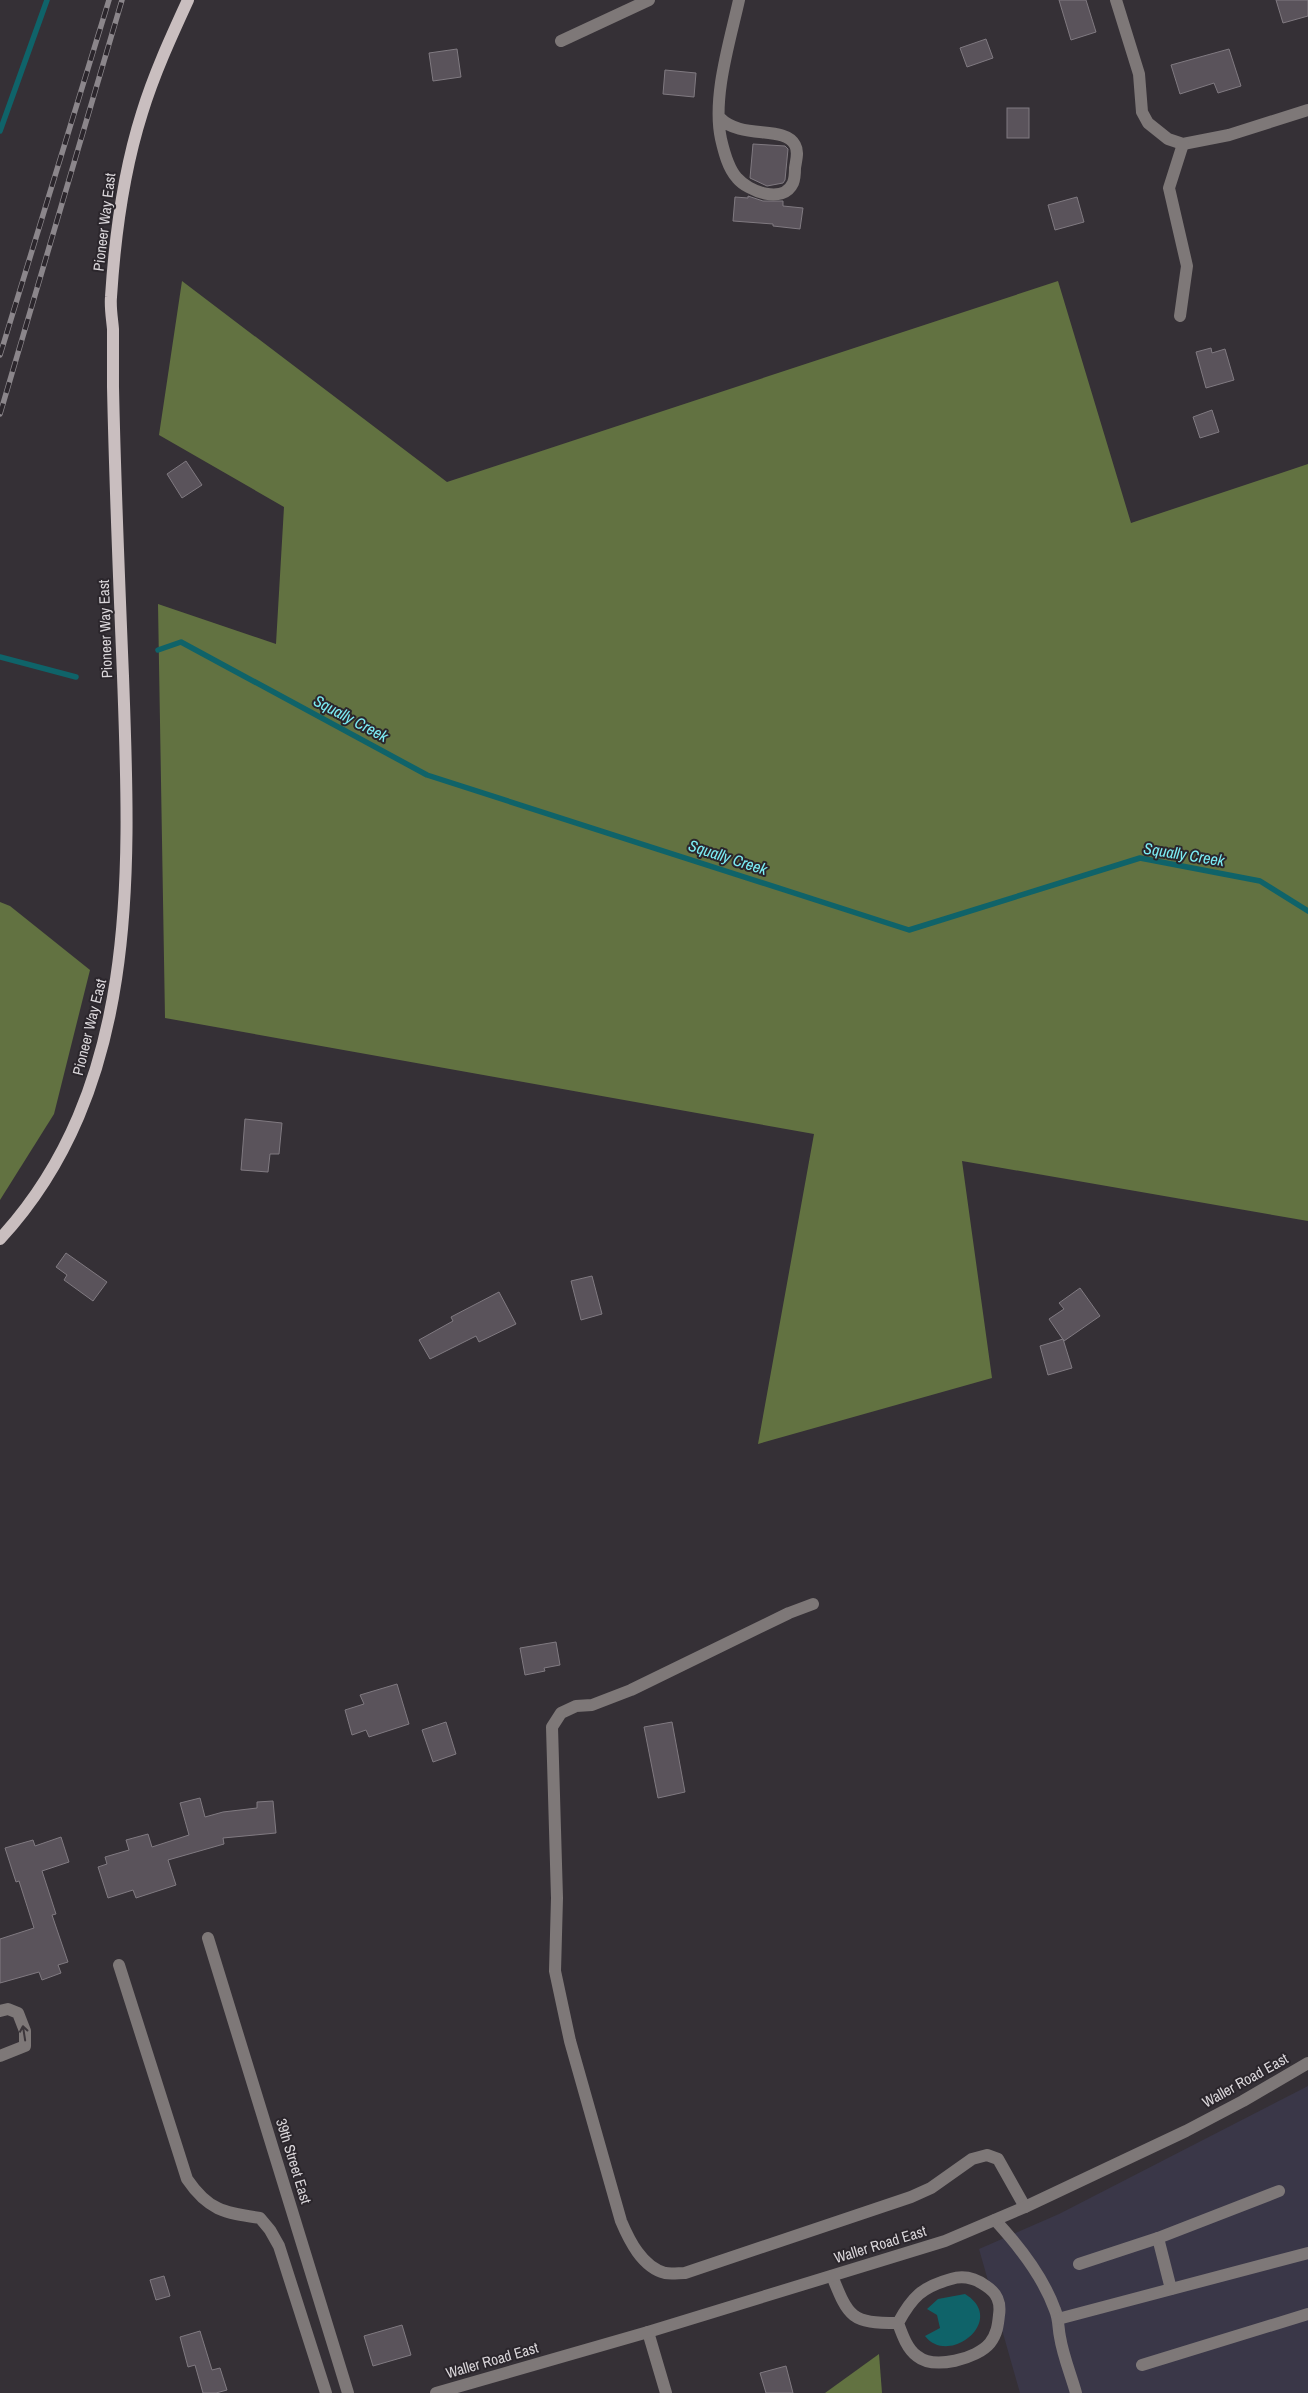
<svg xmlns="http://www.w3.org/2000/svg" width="1308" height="2393" font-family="'Archivo Narrow',sans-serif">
	<rect width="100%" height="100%" fill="#353036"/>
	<path fill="#3a3748" d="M1308,2086v307h-288l-41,-144 80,-35z"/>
	<g fill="#627241">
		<path d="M182,281l265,201 611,-201 73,242 177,-59v757l-346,-60 30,217 -234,66 56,-310 -649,-116 -7,-414 118,40 8,-137 -125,-72z"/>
		<path d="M0,902l10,4 80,64 -36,144 -54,86z"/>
		<path d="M879,2354l3,39h-57z"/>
	</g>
	<path fill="#0f6369" d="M965,2294c43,26 -16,73 -40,42l15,-8 -3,-13 -10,-6 11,-10z"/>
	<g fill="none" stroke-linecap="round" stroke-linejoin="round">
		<g stroke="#0f6369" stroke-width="5.5">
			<path d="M0,131l47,-131"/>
			<path d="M158,650l23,-8 246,133 482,155 231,-72 120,23 48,30"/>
			<path d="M0,657l76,20"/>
		</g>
	</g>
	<g fill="#5a535b" stroke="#807a81">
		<path d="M1059,0h27l10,32 -25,8z"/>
		<path d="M1276,0h32v16l-25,7z"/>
		<path d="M986,39l7,19 -26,9 -7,-19z"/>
		<path d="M457,49l4,28 -28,4 -4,-28z"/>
		<path d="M1229,49l12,37 -23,7 -4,-10 -34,11 -9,-29z"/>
		<path d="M665,70l31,3 -2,24 -31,-3z"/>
		<rect x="1007" y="108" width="22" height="30"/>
		<path d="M753,144l32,2 3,3 -3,31 -2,3 -16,3 -17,-8z"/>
		<path d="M748,196l15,5h20v5l20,2 -3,21 -27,-3v-2l-40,-3 2,-24 13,1z"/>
		<path d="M1077,197l7,25 -29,8 -7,-25z"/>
		<path d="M1211,348l1,5 13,-4 9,31 -28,8 -10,-36z"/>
		<path d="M1212,410l7,22 -19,6 -7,-21z"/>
		<path d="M186,461l16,24 -20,13 -15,-24z"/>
		<path d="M245,1119l37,4 -3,31h-9l-2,18 -27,-2z"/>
		<path d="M66,1253l41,29 -14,19 -29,-21 3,-5 -11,-8z"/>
		<path d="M592,1276l10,38 -21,6 -10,-39z"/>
		<path d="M1080,1288l20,28 -36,25 -15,-22 15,-10 -5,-6z"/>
		<path d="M499,1292l17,32 -37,18 -3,-6 -46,23 -11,-19 34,-19 -2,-4z"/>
		<path d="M1063,1339l9,29 -24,7 -8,-29z"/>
		<path d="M556,1642l4,23 -16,3 1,3 -20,4 -5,-27z"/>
		<path d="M397,1684l12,40 -40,13 -3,-7 -14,5 -7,-25 19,-6 -4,-9z"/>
		<path d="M446,1722l10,32 -23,8 -11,-32z"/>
		<path d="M672,1722l13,70 -27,6 -14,-71z"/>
		<path d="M200,1798l5,19 18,-5 34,-4v-6l16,-1 3,32 -53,5 1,6 -56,16 8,25 -40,13 -3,-8 -25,8 -10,-31 9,-3 -2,-7 24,-7 -3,-10 22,-6 4,13 37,-12 -9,-32z"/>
		<path d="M61,1837l8,25 -27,9 14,43 -4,1 16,47 -10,3 3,8 -19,7 -3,-8 -39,11v-44l34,-11 -15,-47 -3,1 -11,-34 28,-8 2,6z"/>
		<path d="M164,2276l6,20 -14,4 -6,-20z"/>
		<path d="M402,2325l9,30 -38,11 -9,-30z"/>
		<path d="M200,2331l12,39 8,-2 7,22 -11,3h-13l-8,-28 -7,2 -8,-30z"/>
		<path d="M786,2366l7,27h-27l-6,-20z"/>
	</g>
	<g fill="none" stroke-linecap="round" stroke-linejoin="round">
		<g stroke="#7e7878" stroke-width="12">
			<path d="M1116,0l23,74 3,38 6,11 20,16 15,5 46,-9 79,-25"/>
			<path d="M561,41l88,-41"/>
			<path d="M720,118c21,22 65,7 75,27 4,7 1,15 0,23 0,4 0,10 -2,15 -10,22 -45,8 -56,-5 -9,-10 -13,-26 -16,-39 -9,-42 9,-98 18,-139"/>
			<path d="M1180,316l7,-50 -18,-78 14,-44"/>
			<path d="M813,1604l-24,9 -158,77 -39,15 -16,1 -15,7 -9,14 5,171 -2,73 15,70 51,180c8,19 21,46 44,52 6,1 14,0 20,0l226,-76 20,-9 41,-29 15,-4 11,4 27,48"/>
			<path d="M208,1938l140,455"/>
			<path d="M119,1965l68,214c21,31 37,34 73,39l10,12 9,16 47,147"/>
			<path d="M0,2011l8,-2 10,4 7,18v15l-25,10"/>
			<path d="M995,2220c24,26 48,56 60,90 4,9 3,18 5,27 3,19 11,38 16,56"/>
			<path d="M1158,2238l13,51"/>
			<path d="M1079,2264l79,-26 121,-47"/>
			<path d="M832,2276c17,42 19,47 66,47 14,-26 24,-36 53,-44 13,-4 24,-1 35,7 11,7 15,16 13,29 -1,10 -2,19 -9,28 -13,16 -56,27 -73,13 -10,-7 -15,-22 -19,-33"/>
			<path d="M1058,2319l250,-66"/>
			<path d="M648,2332l18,61"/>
			<path d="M1142,2365l166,-51"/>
			<path d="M436,2393l212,-61 297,-91 80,-34 161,-76 57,-30 65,-38"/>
		</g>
		<path stroke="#c9bebf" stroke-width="12" d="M0,1239c141,-153 130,-370 123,-563 -4,-96 -8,-193 -10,-289 0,-20 0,-39 0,-58 -1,-11 -3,-22 -2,-32 4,-63 12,-124 31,-184 12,-39 29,-76 46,-113"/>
		<defs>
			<g id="rail">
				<path d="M0,355l109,-355"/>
				<path d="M0,414l122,-414"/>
			</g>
		</defs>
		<use href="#rail" stroke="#8b868b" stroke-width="5.5"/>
		<use href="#rail" stroke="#2b262c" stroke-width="4" stroke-dasharray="11" stroke-linecap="butt"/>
	</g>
	<defs><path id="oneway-shaft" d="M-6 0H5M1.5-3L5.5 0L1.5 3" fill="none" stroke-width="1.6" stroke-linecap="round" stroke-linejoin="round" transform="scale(1.25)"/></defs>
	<use stroke="#3c363b" href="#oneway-shaft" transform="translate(24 2033) rotate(-99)"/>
	<g text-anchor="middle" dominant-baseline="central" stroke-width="4" stroke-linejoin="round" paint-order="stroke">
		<g font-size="15" fill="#dad6da" stroke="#2b262c">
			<text transform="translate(104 222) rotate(-83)">Pioneer Way East</text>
			<text transform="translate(105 629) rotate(-92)">Pioneer Way East</text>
			<text transform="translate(89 1027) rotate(-76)">Pioneer Way East</text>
			<text transform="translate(1245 2080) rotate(-29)">Waller Road East</text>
			<text transform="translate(294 2161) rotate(73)">39th Street East</text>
			<text transform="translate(880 2244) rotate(-17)">Waller Road East</text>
			<text transform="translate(492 2360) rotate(-16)">Waller Road East</text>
		</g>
		<g font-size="16" font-style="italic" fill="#7cedf5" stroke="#2b262c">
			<text transform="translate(351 718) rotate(28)">Squally Creek</text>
			<text transform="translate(1184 854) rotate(9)">Squally Creek</text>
			<text transform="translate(728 857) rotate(18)">Squally Creek</text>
		</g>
	</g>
</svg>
